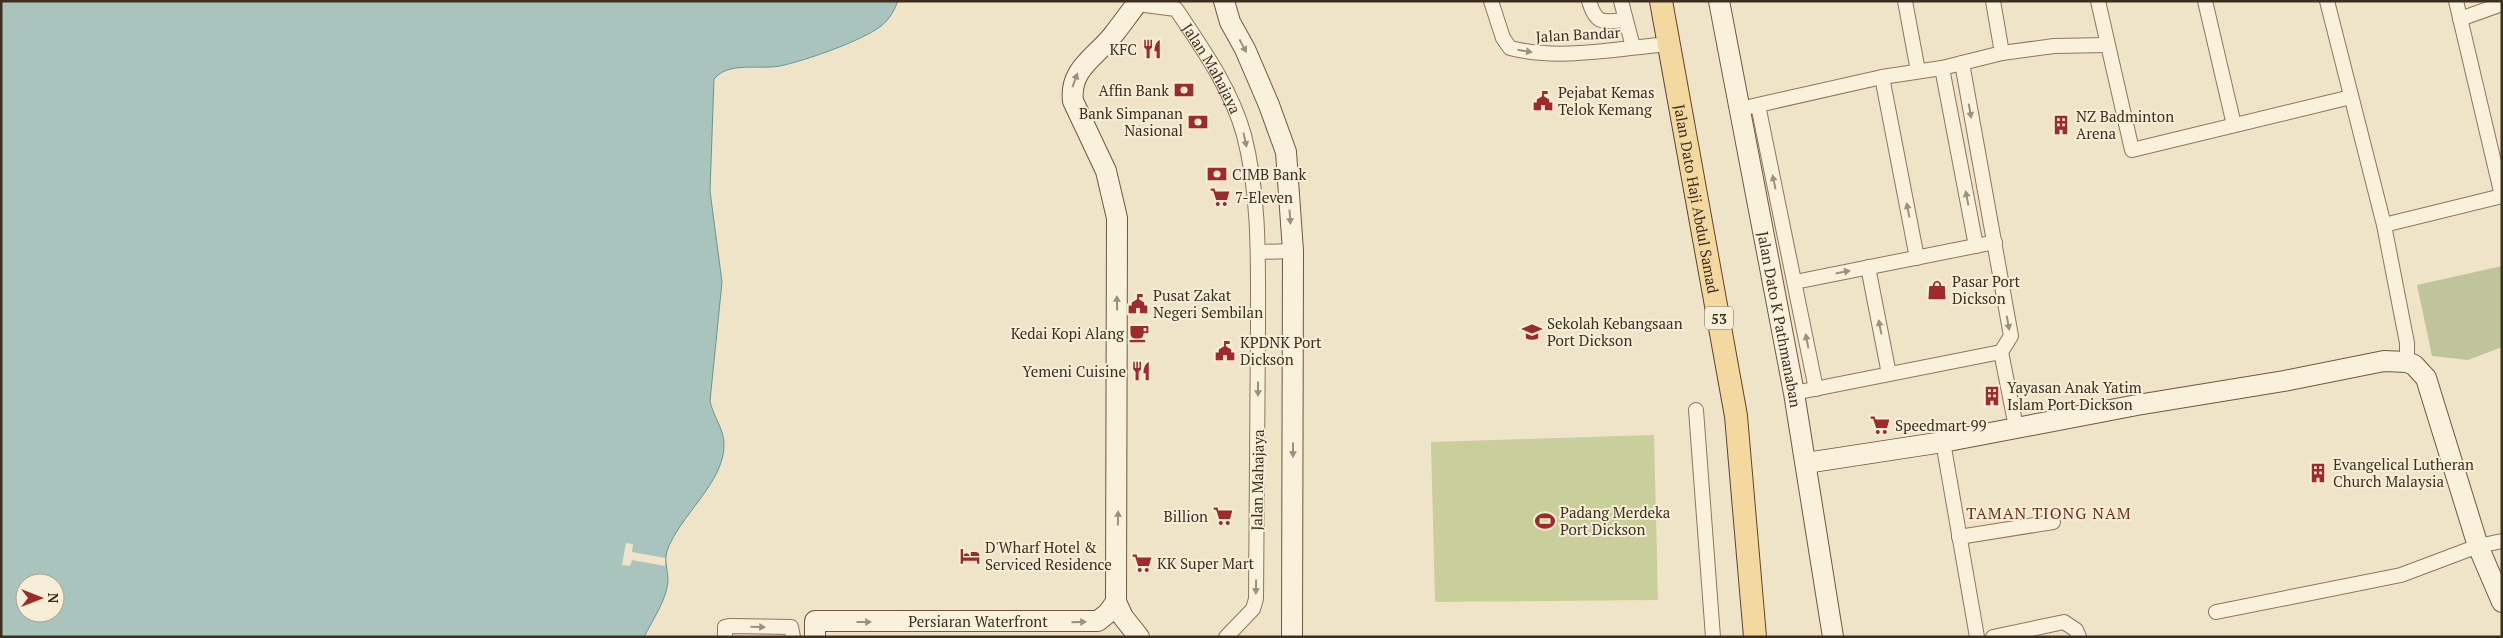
<svg xmlns="http://www.w3.org/2000/svg" width="2503" height="638" font-family="'PT Serif',serif">
	<rect width="100%" height="100%" fill="#f0e4c8"/>
	<path fill="#c9cf9b" d="M1654,435l4,165 -223,2 -4,-160z"/>
	<path fill="#bfc49a" d="M2502,266v81l-34,13 -36,-4 -15,-71z"/>
	<path fill="#a9c4bc" stroke="#6f938a" fill-rule="evenodd" d="M1,1h897c-4,10 -9,19 -17,25 -19,15 -77,35 -101,40 -22,4 -51,-5 -66,13l-4,112 12,91 -12,119c3,15 14,28 14,43 1,38 -45,72 -57,107 -3,11 1,19 1,30 -1,18 -16,40 -24,56h-643zM25,583h30v30h-30z"/>
	<path fill="#f0e4c8" d="M626,543l7,1 -1,8 33,6v8l-33,-6 -2,6 -8,-1z"/>
	<g fill="none" stroke-linecap="round" stroke-linejoin="round">
		<defs>
			<g id="street">
				<path d="M1491,1l12,37 7,10c51,13 108,0 160,-4"/>
				<path d="M1589,1c7,24 14,21 36,19"/>
				<path d="M1621,1l12,46"/>
				<path d="M1905,1l13,70"/>
				<path d="M1993,1l9,52"/>
				<path d="M2098,1l34,149 219,-53"/>
				<path d="M2205,1l29,124"/>
				<path d="M2327,1l57,224 23,118v19"/>
				<path d="M2456,1l46,195"/>
				<path id="s1" d="M1137,4l39,5c26,39 55,79 68,126 16,62 14,128 14,191 0,91 -1,182 -2,273l-3,10 -27,28"/>
				<path d="M2460,19l42,-15"/>
				<path d="M1962,63l49,273 -10,16 15,75"/>
				<path d="M1942,68l34,178"/>
				<path d="M1882,77l35,181"/>
				<path d="M1758,105l58,284"/>
				<path d="M1740,109l142,-32 60,-9 60,-15 52,-7 53,-1"/>
				<path d="M2384,225l118,-29"/>
				<path d="M1258,252l35,-1"/>
				<path d="M1868,267l21,107"/>
				<path d="M1795,282l200,-40"/>
				<path d="M1794,393l207,-41"/>
				<path d="M1696,410l17,227"/>
				<path d="M1943,442l34,195"/>
				<path d="M1959,537l94,-15"/>
				<path d="M2216,612l185,-37 77,-29 24,-5"/>
				<path d="M725,637v-10l4,-1 62,1 2,10"/>
				<path d="M1993,637l71,-15 12,8 3,7"/>
			</g>
			<g id="secondary">
				<path d="M1224,1l6,21 15,27 24,56 17,47 7,99 -1,386"/>
				<path id="s2" d="M1719,1l75,392 39,244"/>
				<path d="M1806,463l137,-21 194,-37 147,-24 100,-20 23,1 7,3 12,13 52,168 24,56"/>
				<path id="s3" d="M815,637v-16h283l10,-8 8,-11"/>
				<path d="M1139,637l-16,-20 -7,-15 1,-384 -11,-47 -33,-70c-4,-32 23,-44 40,-66 9,-11 17,-23 26,-34"/>
			</g>
			<g id="primary">
				<path id="s4" d="M1661,1l75,415 19,221"/>
			</g>
		</defs>
		<use href="#street" stroke="#8d765c" stroke-width="16"/>
		<use href="#secondary" stroke="#6f573f" stroke-width="22"/>
		<use href="#primary" stroke="#5b4430" stroke-width="24"/>
		<use href="#street" stroke="#faf1dc" stroke-width="14"/>
		<use href="#secondary" stroke="#faf1dc" stroke-width="20"/>
		<use href="#primary" stroke="#f3d9a0" stroke-width="22"/>
	</g>
	<defs><path id="oneway-solid" d="M-6-.8H1V-3.2L6.5 0L1 3.2V.8H-6Z" transform="scale(1.25)"/></defs>
	<g fill="#9c907e">
		<use href="#oneway-solid" transform="translate(1243 46) rotate(62)"/>
		<use href="#oneway-solid" transform="translate(1525 51) rotate(9)"/>
		<use href="#oneway-solid" transform="translate(1075 80) rotate(-70)"/>
		<use href="#oneway-solid" transform="translate(1970 111) rotate(80)"/>
		<use href="#oneway-solid" transform="translate(1245 140) rotate(78)"/>
		<use href="#oneway-solid" transform="translate(1774 182) rotate(-102)"/>
		<use href="#oneway-solid" transform="translate(1967 198) rotate(-101)"/>
		<use href="#oneway-solid" transform="translate(1908 210) rotate(-101)"/>
		<use href="#oneway-solid" transform="translate(1290 217) rotate(86)"/>
		<use href="#oneway-solid" transform="translate(1843 272) rotate(-11)"/>
		<use href="#oneway-solid" transform="translate(1117 303) rotate(-91)"/>
		<use href="#oneway-solid" transform="translate(2008 323) rotate(80)"/>
		<use href="#oneway-solid" transform="translate(1880 327) rotate(-101)"/>
		<use href="#oneway-solid" transform="translate(1807 341) rotate(-101)"/>
		<use href="#oneway-solid" transform="translate(1258 389) rotate(90)"/>
		<use href="#oneway-solid" transform="translate(1293 450) rotate(90)"/>
		<use href="#oneway-solid" transform="translate(1118 518) rotate(-89)"/>
		<use href="#oneway-solid" transform="translate(1256 587) rotate(91)"/>
		<use href="#oneway-solid" transform="translate(864 622)"/>
		<use href="#oneway-solid" transform="translate(1079 622) rotate(-1)"/>
		<use href="#oneway-solid" transform="translate(758 627) rotate(1)"/>
	</g>
	<defs>
		<symbol id="restaurant-bare" viewBox="-9 -9 18 18"><path d="M-5-6h1v4h1v-4h1v4h1v-4h1v5L-1.5 .5V6h-2V.5L-5-1ZM5-6V6H3V1.5H1.5Q1.5-4 5-6Z" fill="#9e2a2b" stroke="#f7eed8" stroke-width="2.5" paint-order="stroke"/></symbol>
		<symbol id="bank-bare" viewBox="-9 -9 18 18"><path d="M-6-4H6V4H-6ZM0-2.3a2.3 2.3 0 1 0 0 4.6a2.3 2.3 0 1 0 0-4.6Z" fill="#9e2a2b" stroke="#f7eed8" stroke-width="2.5" paint-order="stroke"/></symbol>
		<symbol id="civic-bare" viewBox="-9 -9 18 18"><path d="M-.6-6.5H3V-4.5H.6V-3L4-1V1h2V6H-6V1h2V-1L-.6-3ZM-1.2 2.5V6h2.4V2.5Z" fill="#9e2a2b" stroke="#f7eed8" stroke-width="2.5" paint-order="stroke"/></symbol>
		<symbol id="building-bare" viewBox="-9 -9 18 18"><path d="M-4-6H4V6H1V3H-1V6H-4ZM-2.5-4.3h1.7v1.8h-1.7ZM.8-4.3h1.7v1.8H.8ZM-2.5-1h1.7V.8h-1.7ZM.8-1h1.7V.8H.8Z" fill="#9e2a2b" stroke="#f7eed8" stroke-width="2.5" paint-order="stroke"/></symbol>
		<symbol id="supermarket-bare" viewBox="-9 -9 18 18"><path d="M-6-5.5h2.5l.6 2H6L4.5 2H-2.5L-4.4-4H-6ZM-1.5 3.2a1.3 1.3 0 1 0 .1 0ZM3 3.2a1.3 1.3 0 1 0 .1 0Z" fill="#9e2a2b" stroke="#f7eed8" stroke-width="2.5" paint-order="stroke"/></symbol>
		<symbol id="shop-bare" viewBox="-9 -9 18 18"><path d="M-5-2.5h2.3a2.7 3.5 0 0 1 5.4 0H5L5.5 6h-11ZM-1.5-2.5h3a1.5 2.3 0 0 0-3 0Z" fill="#9e2a2b" stroke="#f7eed8" stroke-width="2.5" paint-order="stroke"/></symbol>
		<symbol id="school-bare" viewBox="-9 -9 18 18"><path d="M0-5L7-2L0 1L-7-2ZM-4 1L0 2.5L4 1V4Q0 6-4 4Z" fill="#9e2a2b" stroke="#f7eed8" stroke-width="2.5" paint-order="stroke"/></symbol>
		<symbol id="cafe-bare" viewBox="-9 -9 18 18"><path d="M-5.5-4.5H6V0H3Q3 3.5 0 3.5H-2.5Q-5.5 3.5-5.5 0ZM3-3.2v2h1.7v-2ZM-6 4.5H4V6H-6Z" fill="#9e2a2b" stroke="#f7eed8" stroke-width="2.5" paint-order="stroke"/></symbol>
		<symbol id="stadium-bare" viewBox="-9 -9 18 18"><path d="M0-5a6.5 5 0 1 0 0 10a6.5 5 0 1 0 0-10ZM-3.5-1.8h7v3.6h-7Z" fill="#9e2a2b" stroke="#f7eed8" stroke-width="2.5" paint-order="stroke"/></symbol>
		<symbol id="hotel-bare" viewBox="-9 -9 18 18"><path d="M-6-4.5h1.5V1H6V5H4.5V3h-9V5H-6ZM-4 0a1.8 1.8 0 1 1 3.6 0ZM.5 0V-2.5h3Q6-2.5 6 0Z" fill="#9e2a2b" stroke="#f7eed8" stroke-width="2.5" paint-order="stroke"/></symbol>
	</defs>
	<g fill-rule="evenodd">
		<use href="#restaurant-bare" x="1138" y="35" width="28" height="28"/>
		<use href="#bank-bare" x="1170" y="76" width="28" height="28"/>
		<use href="#civic-bare" x="1529" y="87" width="28" height="28"/>
		<use href="#bank-bare" x="1184" y="108" width="28" height="28"/>
		<use href="#building-bare" x="2047" y="111" width="28" height="28"/>
		<use href="#bank-bare" x="1203" y="160" width="28" height="28"/>
		<use href="#supermarket-bare" x="1206" y="183" width="28" height="28"/>
		<use href="#shop-bare" x="1923" y="276" width="28" height="28"/>
		<use href="#civic-bare" x="1124" y="290" width="28" height="28"/>
		<use href="#school-bare" x="1518" y="318" width="28" height="28"/>
		<use href="#cafe-bare" x="1125" y="319" width="28" height="28"/>
		<use href="#civic-bare" x="1211" y="337" width="28" height="28"/>
		<use href="#restaurant-bare" x="1127" y="357" width="28" height="28"/>
		<use href="#building-bare" x="1978" y="382" width="28" height="28"/>
		<use href="#supermarket-bare" x="1866" y="411" width="28" height="28"/>
		<use href="#building-bare" x="2304" y="459" width="28" height="28"/>
		<use href="#supermarket-bare" x="1209" y="502" width="28" height="28"/>
		<use href="#stadium-bare" x="1531" y="507" width="28" height="28"/>
		<use href="#hotel-bare" x="956" y="542" width="28" height="28"/>
		<use href="#supermarket-bare" x="1128" y="549" width="28" height="28"/>
	</g>
	<g text-anchor="middle" dominant-baseline="central" stroke-width="4" stroke-linejoin="round" paint-order="stroke">
		<rect fill="#f7eed8" stroke="#756857" stroke-width="1" x="1705" y="306.5" width="28" height="23" rx="4"/>
		<g font-size="14" font-weight="bold" fill="#3d2e20">
			<text x="1719" y="318">53</text>
		</g>
		<g font-size="15" fill="#3d2e20" stroke="#f7eed8">
			<text transform="translate(1578 34) rotate(-3)">Jalan Bandar</text>
			<text stroke="none"><textPath href="#s1" startOffset="109">Jalan Mahajaya</textPath></text>
			<text stroke="none"><textPath href="#s4" startOffset="201">Jalan Dato Haji Abdul Samad</textPath></text>
			<text stroke="none"><textPath href="#s2" startOffset="324">Jalan Dato K Pathmanaban</textPath></text>
			<text transform="translate(1257 480) rotate(-89)">Jalan Mahajaya</text>
			<text stroke="none"><textPath href="#s3" startOffset="179">Persiaran Waterfront</textPath></text>
		</g>
		<g font-size="15" fill="#3d2e20" stroke="#f7eed8" text-anchor="start">
			<text x="1137" y="49" text-anchor="end">KFC</text>
			<text x="1169" y="90" text-anchor="end">Affin Bank</text>
			<text x="1558" y="92">Pejabat Kemas<tspan x="1558" dy="17">Telok Kemang</tspan></text>
			<text x="1183" y="113" text-anchor="end">Bank Simpanan<tspan x="1183" dy="17">Nasional</tspan></text>
			<text x="2076" y="116">NZ Badminton<tspan x="2076" dy="17">Arena</tspan></text>
			<text x="1232" y="174">CIMB Bank</text>
			<text x="1235" y="197">7-Eleven</text>
			<text x="1952" y="281">Pasar Port<tspan x="1952" dy="17">Dickson</tspan></text>
			<text x="1153" y="295">Pusat Zakat<tspan x="1153" dy="17">Negeri Sembilan</tspan></text>
			<text x="1547" y="323">Sekolah Kebangsaan<tspan x="1547" dy="17">Port Dickson</tspan></text>
			<text x="1124" y="333" text-anchor="end">Kedai Kopi Alang</text>
			<text x="1240" y="342">KPDNK Port<tspan x="1240" dy="17">Dickson</tspan></text>
			<text x="1126" y="371" text-anchor="end">Yemeni Cuisine</text>
			<text x="2007" y="387">Yayasan Anak Yatim<tspan x="2007" dy="17">Islam Port Dickson</tspan></text>
			<text x="1895" y="425">Speedmart 99</text>
			<text x="2333" y="464">Evangelical Lutheran<tspan x="2333" dy="17">Church Malaysia</tspan></text>
			<text x="1560" y="512">Padang Merdeka<tspan x="1560" dy="17">Port Dickson</tspan></text>
			<text x="1208" y="516" text-anchor="end">Billion</text>
			<text x="985" y="547">D'Wharf Hotel &amp;<tspan x="985" dy="17">Serviced Residence</tspan></text>
			<text x="1157" y="563">KK Super Mart</text>
		</g>
		<g font-size="16" letter-spacing="1" fill="#6b2e1e" stroke="#f7eed8">
			<text x="2049" y="513">TAMAN TIONG NAM</text>
		</g>
	</g>
	<rect width="2503" height="638" fill="none" stroke="#3d2e20" stroke-width="5"/>
	<g transform="translate(40 598) rotate(90)"><circle r="24" fill="#f7eed8" stroke="#ada18e"/>
	<path d="M0-4L9 19L0 12L-9 19Z" fill="#9e2a2b"/>
	<text y="-8" font-size="14" font-weight="bold" text-anchor="middle" fill="#3d2e20">N</text>
	</g>
</svg>
